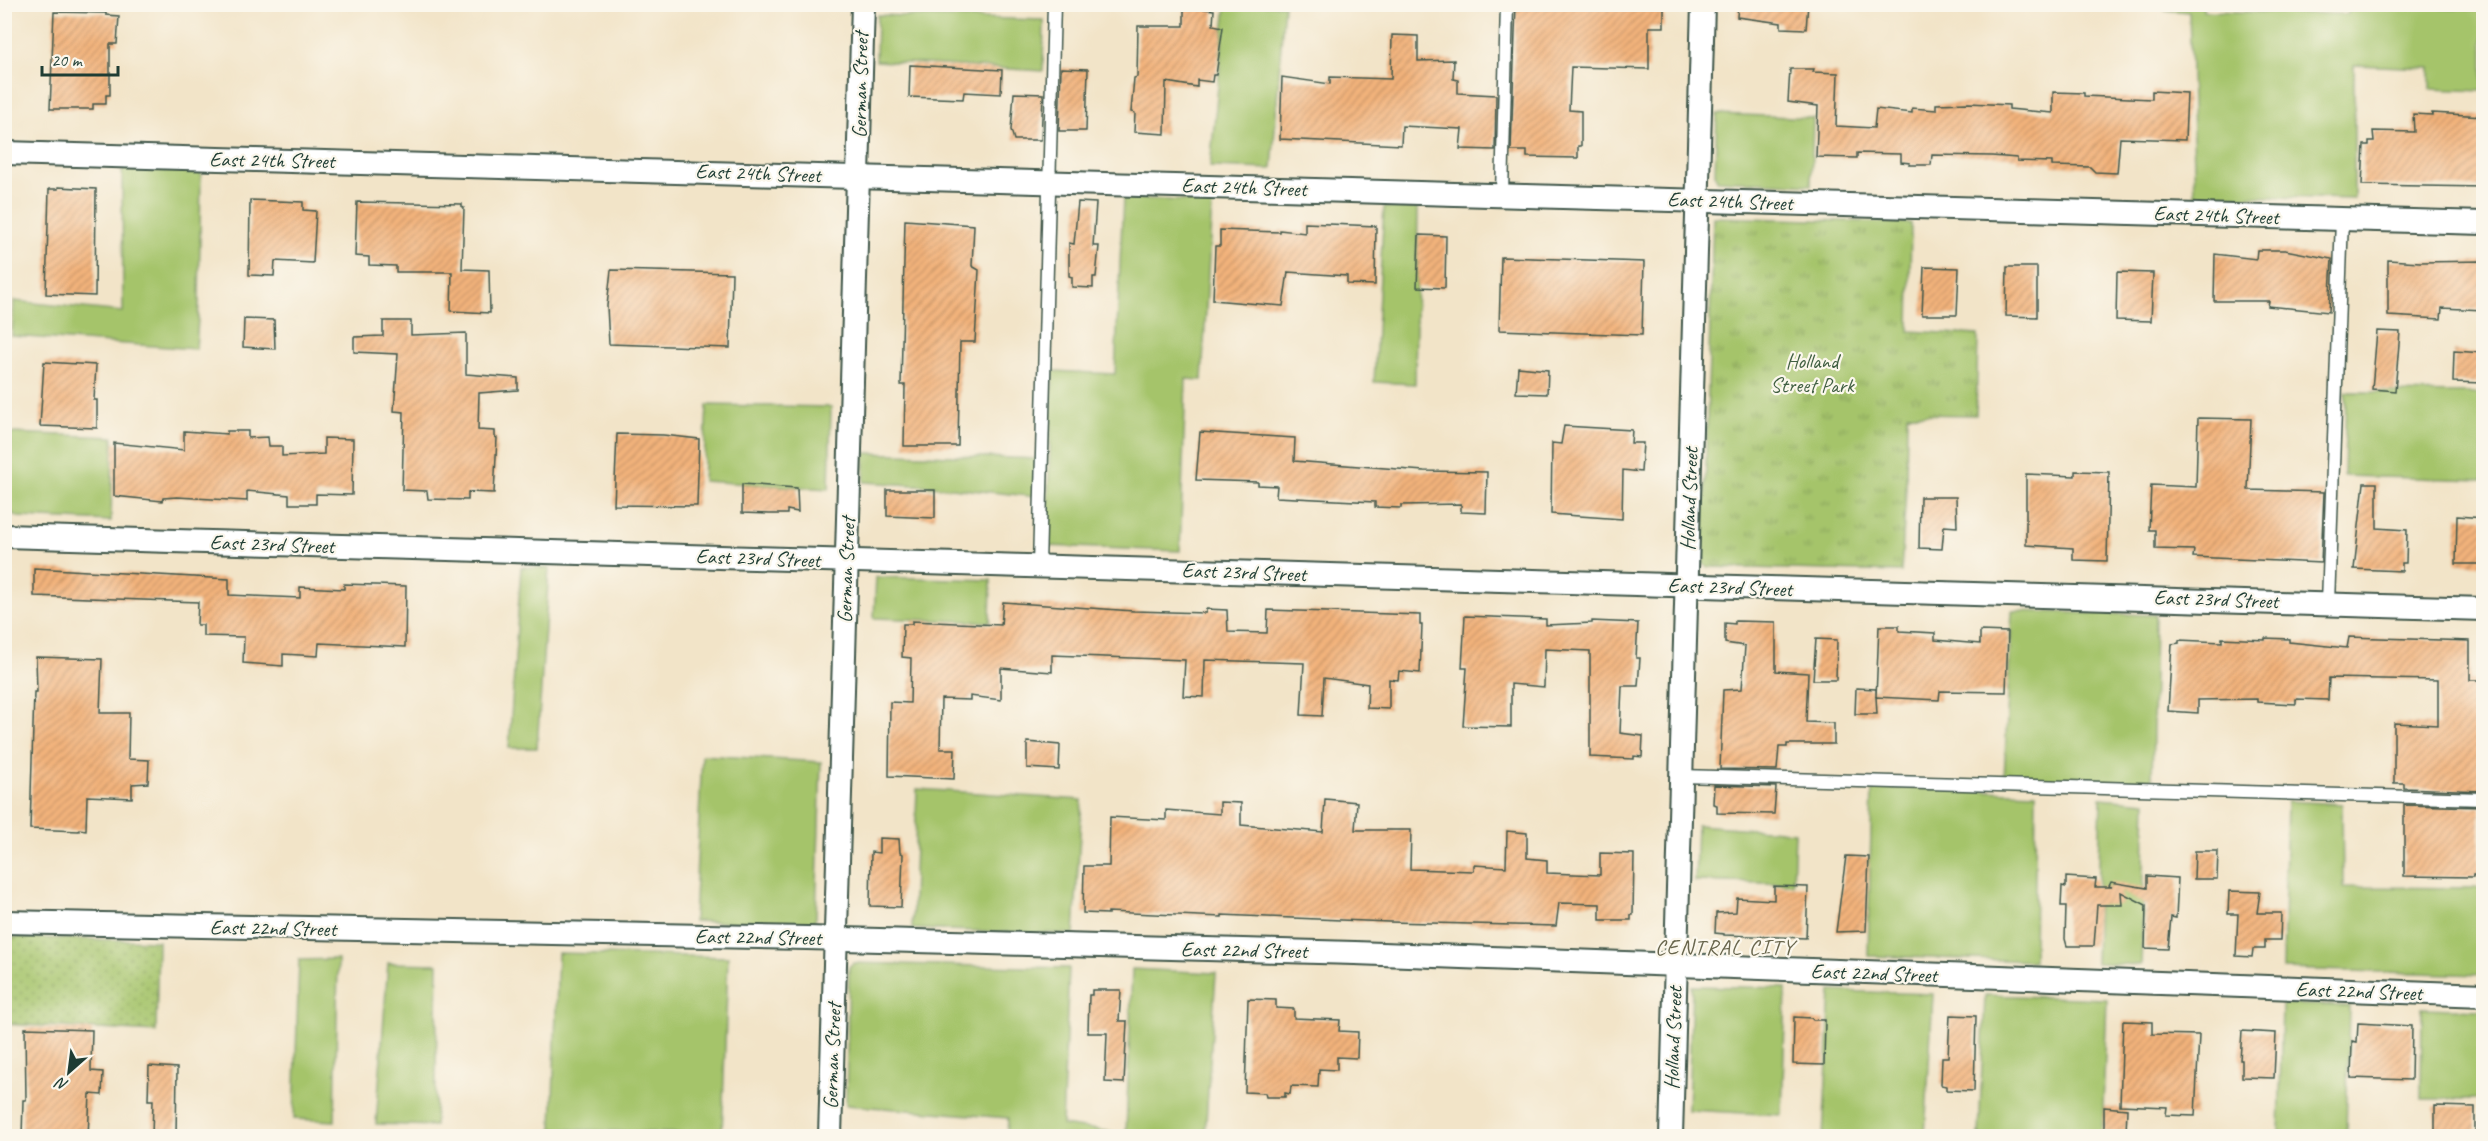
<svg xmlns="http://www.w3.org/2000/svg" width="2488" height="1141" font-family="Caveat,sans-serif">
	<defs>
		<pattern id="park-tufts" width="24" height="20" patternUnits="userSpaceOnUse" patternTransform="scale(1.5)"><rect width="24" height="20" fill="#a5c46b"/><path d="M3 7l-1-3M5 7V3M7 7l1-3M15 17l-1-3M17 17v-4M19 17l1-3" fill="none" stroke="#86a059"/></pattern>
		<pattern id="garden-dots" width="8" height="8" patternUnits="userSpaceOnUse" patternTransform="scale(1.5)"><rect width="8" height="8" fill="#a5c46b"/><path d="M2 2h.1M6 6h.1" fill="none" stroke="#86a059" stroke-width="1.8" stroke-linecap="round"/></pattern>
		<pattern id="building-hatch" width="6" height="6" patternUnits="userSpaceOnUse" patternTransform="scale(1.5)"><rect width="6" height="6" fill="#f3b37b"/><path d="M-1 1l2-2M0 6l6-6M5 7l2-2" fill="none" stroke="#c49366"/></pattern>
	</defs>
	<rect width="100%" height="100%" fill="#fbf7ec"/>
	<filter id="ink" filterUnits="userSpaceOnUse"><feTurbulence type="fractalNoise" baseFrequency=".0167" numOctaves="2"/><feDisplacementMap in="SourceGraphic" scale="12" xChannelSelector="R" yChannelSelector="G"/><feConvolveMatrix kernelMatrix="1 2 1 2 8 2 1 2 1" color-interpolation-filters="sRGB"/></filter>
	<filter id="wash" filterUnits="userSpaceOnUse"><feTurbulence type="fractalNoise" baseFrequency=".008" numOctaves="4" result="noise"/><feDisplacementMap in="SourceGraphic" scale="24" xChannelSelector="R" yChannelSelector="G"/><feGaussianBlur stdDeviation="1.35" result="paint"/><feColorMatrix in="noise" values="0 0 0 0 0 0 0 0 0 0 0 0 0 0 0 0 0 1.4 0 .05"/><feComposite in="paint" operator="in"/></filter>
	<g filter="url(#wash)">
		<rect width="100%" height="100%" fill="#f2e4c8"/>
		<g fill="#a5c46b" stroke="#628050" stroke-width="1.5">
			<path d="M1226,5h58l-12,164 -62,-2z"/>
			<path d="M2203,5v6l145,3 1,-9 134,5v81l-53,-2v-21l-76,-3v134l-159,-4 -6,-183 -25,-2v-5z"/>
			<path d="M877,15l167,5 -1,51 -167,-10z"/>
			<path d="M1717,114l96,4 -2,67 -94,-5 -2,-7z"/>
			<path d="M122,169l79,1 -2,134 -3,45 -184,-13 2,-35 109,11z"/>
			<path d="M1123,198l89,4 -10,178 -16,-1 -6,172 -134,-5 7,-175 62,3z"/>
			<path d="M1384,207l34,1 -3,176 -41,-2z"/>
			<path d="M2346,392l137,1v87l-139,-4z"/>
			<path d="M707,405l124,2 -2,82 -126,-8z"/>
			<path d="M10,433l103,4 -2,84 -93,-4 -10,-6z"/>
			<path d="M865,453l175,6 -1,38 -108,-11 -67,-4z"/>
			<path d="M521,567l28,1 -12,180h-28z"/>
			<path d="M876,577l115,3 -1,42 -116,-4z"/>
			<path d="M2012,611l143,4 -3,171 -148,-6z"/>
			<path d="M702,755l119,7 -5,156 -5,8 -117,-5z"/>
			<path d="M1872,787l164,6 -2,168 -166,-5z"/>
			<path d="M917,789l165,11 -8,134 -162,-5z"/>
			<path d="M2101,798l45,4 -5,163 -45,-2z"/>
			<path d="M2287,801l55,3 1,83 140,1v87l-200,-6z"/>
			<path d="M1697,825l98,7 -2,52 -98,-3z"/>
			<path d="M558,953l170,4 -6,178 -170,-6z"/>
			<path d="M338,959l-3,162 -41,-2 5,-159z"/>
			<path d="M388,963l50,1 -3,162 -59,-2z"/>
			<path d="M853,963l216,5 -7,157 64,9 6,-165 84,4 -11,163h-57l-21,-2 -1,2h-119l1,-18 -162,-13 3,-138z"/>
			<path d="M1692,986l94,2 -4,127 -94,-5z"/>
			<path d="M1831,991l102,3 -8,142h-102z"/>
			<path d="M1985,995l122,4 -5,137h-123z"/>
			<path d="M2282,1004l67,2 -3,130h-67z"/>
			<path d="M2422,1008l61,2v89h-62z"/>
		</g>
		<path fill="url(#park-tufts)" stroke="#628050" stroke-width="1.5" d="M1713,217l198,6 -2,108 69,4 -2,80 -69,-1 -1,75 -5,83 -193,-5 -5,-4z"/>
		<path fill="url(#garden-dots)" stroke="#628050" stroke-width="1.5" d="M4,937l154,4 -2,91 -151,-8z"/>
		<g id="blocks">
			<g fill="url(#building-hatch)">
				<path d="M1516,4h148v23h-15v42l-78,-2 -2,43 12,1v35h-3v12l-51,-1v-6h-16z"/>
				<path d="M1738,4h70l-2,25 -25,-1v-5l-44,-6z"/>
				<path d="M1184,7l30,3 -1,15 10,2 -7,48h-3l-1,7 -15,-2v7l-31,-5 -1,52 -31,-2 1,-19 -4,-1 3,-34 3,-1 1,-51h46z"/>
				<path d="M54,12l52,1v2l13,1 -2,28h-7v51h-4v9h-13v5h-43z"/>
				<path d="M1392,35l26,1v25l36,-1 -1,19 5,1v13l38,2 -1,55 -35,-1 2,-20 -60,-3 -1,19 -121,-6 2,-62 48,7v-7l61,2z"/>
				<path d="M910,65l92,5 -1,24 -37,-2 -1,7 -54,-2z"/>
				<path d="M1061,68l27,1 -2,62h-27z"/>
				<path d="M1790,69h24l-1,3 25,1 -2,53 38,2 2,-19 36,4v-5l24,2v-6l33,-1 40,2v4l44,4v-21l31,1v3l68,3v-8l35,2 -2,47 -65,-2 -3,35 -22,-1 -5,-5 -38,-1v-4l-35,-1v-3l-25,-2 -60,-1 -1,10h-22l1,-2 -9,-1v-8l-44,-1v5l-41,-1 2,-51 -30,-4z"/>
				<path d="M1014,93l29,1 -2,46h-27l-3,-10z"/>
				<path d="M2432,113l52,3v71l-122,-2 2,-40h5v-4h5l-1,-10 41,1 -1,-18 19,1z"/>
				<path d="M58,187l38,2 -1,107 -49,-2 3,-105h9z"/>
				<path d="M250,200l53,2v8l13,1 -3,52 -38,-2 -1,15 -25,-1z"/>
				<path d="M357,202l105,2v3l2,1 -2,61 27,1 1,43 -39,-2 1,-39h-56v-6l-27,-1v-8l-14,-1z"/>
				<path d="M1078,202l18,1 -3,43h6l-3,31h-3v11l-21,-1v-10l-3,-1v-33l5,1z"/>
				<path d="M905,220l69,5 -2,41 7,4 -4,72h-15l-2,104h-54l1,-61h-4z"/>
				<path d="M1305,223l71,3 -1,59 -28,-1v-8l-59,-4 -5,34 -70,-6 2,-54h5v-16l60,2v-2l25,3z"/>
				<path d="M1419,235l27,1 -1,52 -28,-1z"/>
				<path d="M2257,250h28l47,9 -3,53 -61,-6 1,-5h-55l1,-47 41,5z"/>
				<path d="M1501,257l143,5 -2,73 -143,-5z"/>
				<path d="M2388,260l32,2 64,-1v49l-42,-2 -1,11 -53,-3z"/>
				<path d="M1924,267l35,1 -2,47h-35z"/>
				<path d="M2007,267h30v50l-31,-1z"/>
				<path d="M611,270l121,3 -2,75 -121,-4 -2,-38z"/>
				<path d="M2117,272l36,1 -2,48 -35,-1z"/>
				<path d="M244,319l30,1 1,29 -32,-2z"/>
				<path d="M383,321h28v14l55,-2v41l52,4v12l-39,3 -1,37 17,1v6l2,1 -3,55 -26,-1v8l-40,-1 -1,-8 -25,-1 2,-78 -10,-1 4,-57 -44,-2v-15l29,-1z"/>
				<path d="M2377,331l23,1 -5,59 -23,-2z"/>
				<path d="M2454,351l30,2v30l-31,-1z"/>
				<path d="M44,362l52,3 -2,35h3v28l-57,-2z"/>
				<path d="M1518,367l30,3 -1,24 -31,-1z"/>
				<path d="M2198,418l53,1 -3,71 76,2 -3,71 -128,-6 1,-7 -39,-1v-19h-6l2,-45 45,2z"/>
				<path d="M1564,426l68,4 -1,13h12l-2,29 -18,-2 -1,49 -71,-5 1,-71 9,1z"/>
				<path d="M184,431l43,3v-3h21v7l20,-1 1,9h13v10l42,-2v-16l29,1 -1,56 -36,-1v10h-27v-9l-42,-4v10l-70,-4 -14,1 -1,3 -48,-5v-53l70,7z"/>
				<path d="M1200,432l95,6 -1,23 130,10 63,1 -1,41 -25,-1v-8l-60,1v3l-26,-1v-5l-99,-5 1,-11 -19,-1v-3l-62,-2z"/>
				<path d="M617,434l46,1 36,4 -2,67 -83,-1z"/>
				<path d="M2075,471l34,1 -2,89 -34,-1v-12l-47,-3v-71l49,2z"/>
				<path d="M2364,483h13v45l30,2 -1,33h-4v8l-48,-2z"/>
				<path d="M742,484l55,4 1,24 -11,-2v4h-18l-27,-1z"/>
				<path d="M887,490h48v28l-48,-2z"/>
				<path d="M1920,497h36l1,30 -13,-1 -2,23 -23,-1z"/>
				<path d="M2457,516l27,2v46h-28z"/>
				<path d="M34,568l195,11v16l71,3v-11l44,2v-5l62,2 -1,61 -86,-4 -1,13 -35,-2v12l-40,-3 1,-26 -41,-1v-11h-6l1,-23 -164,-6z"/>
				<path d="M1003,602l131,9 72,2v-4l21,1 1,22 39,1 1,-23 152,5v10h2l-2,48 -21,-2 -1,9 -9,-1v30l-22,-1 1,-24 -44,-6 -2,38 -21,-1 3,-52 -99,-3 -1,37 -21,-1 2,-36 -133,-5v17l-51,-4v32l-31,-4v4l-29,-1 -1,50h15l-1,30 -65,-3 1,-74 20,1 1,-45 -9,-1 1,-33h9v-3l89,4z"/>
				<path d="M1465,616l81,3v6l46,-2v-2l46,2 -2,35h4l-2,28h-16l-2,47 23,3 -1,21 -8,-1v3l-44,-2v-106l-45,-2 -1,38 -33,-3v43l-48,-1 4,-58h-5z"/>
				<path d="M1735,621l41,1v49l32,2 -2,49 28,1v21h-47v3h-8l-2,23 -57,-1 3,-79 19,-1 3,-43 -20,-3v-20l10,1z"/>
				<path d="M1879,626h20v5l36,2v7l45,4v-13l28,1 -2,60 -66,-1 -1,9 -63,-3 1,17h-22l1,-26 20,1v8z"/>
				<path d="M2349,637l121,4v39h14l-1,111 -79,-3v-5h-10v-60l44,2v-45l-109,-2 -1,22 -32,-1v5l-39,-2v-3l-59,1v13l-30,-2 4,-67 7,-1v-3l43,2v-4l43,2v-2l24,1v3l58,6z"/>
				<path d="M1816,639l21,1 -1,40h-23z"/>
				<path d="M36,657l66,2 -2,54h29l-1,46 21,1 -1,23 -16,1v14l-45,-2 -1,34 -7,-1v2l-49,-2 4,-137h3z"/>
				<path d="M1027,742l33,3 -1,25 -32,-2z"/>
				<path d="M1714,785l62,2 -2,27 -57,-1v-8l-4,-1z"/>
				<path d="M1325,799l32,3 -2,28h56l-1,39 64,2v-6l32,2 1,-36 20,2v25l20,2v13l53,2v-22l34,1 -1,61h-2v5h-31v-16l-41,-1 -3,23 -167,-4 -167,-7v2l-114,-5v2l-25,-1 1,-47h25l1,-49 56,3v-10l54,4v-12l21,1v22l82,7z"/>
				<path d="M2404,805l76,2v68h-7v2l-69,-1z"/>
				<path d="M879,838l20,1 1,14 3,1 -2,53 -31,-1 1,-54 8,1z"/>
				<path d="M2195,851h23l-1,28h-23z"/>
				<path d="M1846,856l23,1 -3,74 -30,1z"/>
				<path d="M2147,876l31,2 -2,40 -5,-1 -3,32 -23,-1 1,-43 -25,-13 1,13h-25l-3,41h-27l-2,-7 1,-33h-5l1,-20 4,1v-10l30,2 -1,8h17l-3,-1 2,-4 36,6z"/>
				<path d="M1774,886l34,1 -2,51 -82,-3v-1l-9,-1 1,-20 20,-1 1,-14 37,2z"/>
				<path d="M2229,891l31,1 -3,21h24l-1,27h-15v9h-12l-1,8 -16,-1 2,-42h-10z"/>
				<path d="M1092,990h29l-2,31h8l-3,62 -19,-1 2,-49h-19l1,-38h3z"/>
				<path d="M1248,999l28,1v8l18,1v9l46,2 -1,11 19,1 -1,26 -20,-1v13l-18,-1 -1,18 -27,-1 -1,8 -5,-1v4h-19l-1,-4 -20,-1z"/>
				<path d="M1950,1015l26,1 -2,75 -28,-1v-4l-5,-1 1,-28h6z"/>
				<path d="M1794,1017l17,1 2,2h12l-1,45 -31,-1z"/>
				<path d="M2123,1021l29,1v12l47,1 -4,81 -29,-1 1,-8 -47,-2z"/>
				<path d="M2358,1023l54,3 -1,54 -60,-2 1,-37 5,1z"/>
				<path d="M25,1028l67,2 -1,37v4l12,1 -1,23 -12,-1 -2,43h-66l1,-37h3z"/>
				<path d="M2242,1031l34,2 -2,45 -32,-1v-17h-2z"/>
				<path d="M149,1066l28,2 -1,69h-24l1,-37h-5z"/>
				<path d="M2435,1106l40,1v27h-40z"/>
				<path d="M2104,1107l23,2 -1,24h-22z"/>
			</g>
		</g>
	</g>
	<g filter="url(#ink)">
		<use href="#blocks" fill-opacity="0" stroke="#3f564a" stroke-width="1.5"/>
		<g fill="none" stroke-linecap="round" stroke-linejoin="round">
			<defs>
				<g id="lane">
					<path d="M1500,4l7,1 -5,189"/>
					<path d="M1039,566l15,-562"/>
					<path d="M2328,603l14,-384"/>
					<path d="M1681,776l803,23"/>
				</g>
				<g id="street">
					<path d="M4,153l2480,70"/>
					<path d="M4,536l2480,73"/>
					<path d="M4,922l803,16 548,15 1129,42"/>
					<path d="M830,1136l33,-1132"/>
					<path d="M1671,1136l32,-1132"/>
				</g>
			</defs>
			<use href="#lane" stroke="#3f564a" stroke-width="15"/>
			<use href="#street" stroke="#3f564a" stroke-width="26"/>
			<use href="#lane" stroke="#fff" stroke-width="12"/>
			<use href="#street" stroke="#fff" stroke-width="22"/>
		</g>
	</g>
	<g text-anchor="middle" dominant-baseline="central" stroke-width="4.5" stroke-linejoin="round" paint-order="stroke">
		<g font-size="21" fill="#1f3d34" stroke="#fbf7ec">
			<text transform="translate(860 85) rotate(-89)">German Street</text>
			<text transform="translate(272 160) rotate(1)">East 24th Street</text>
			<text transform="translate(758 173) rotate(2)">East 24th Street</text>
			<text transform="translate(1244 187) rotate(2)">East 24th Street</text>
			<text transform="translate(1730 201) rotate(2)">East 24th Street</text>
			<text transform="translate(2216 215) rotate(2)">East 24th Street</text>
			<text transform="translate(1689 499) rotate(-88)">Holland Street</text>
			<text transform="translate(272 544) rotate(2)">East 23rd Street</text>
			<text transform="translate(758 558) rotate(2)">East 23rd Street</text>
			<text transform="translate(846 570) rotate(-88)">German Street</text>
			<text transform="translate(1244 572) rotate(2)">East 23rd Street</text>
			<text transform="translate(1730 587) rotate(2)">East 23rd Street</text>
			<text transform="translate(2216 599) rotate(2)">East 23rd Street</text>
			<text transform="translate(273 928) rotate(1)">East 22nd Street</text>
			<text transform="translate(758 937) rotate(1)">East 22nd Street</text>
			<text transform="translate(1244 950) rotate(1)">East 22nd Street</text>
			<text transform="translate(1874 973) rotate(2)">East 22nd Street</text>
			<text transform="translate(2359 991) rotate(2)">East 22nd Street</text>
			<text transform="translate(1673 1038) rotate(-88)">Holland Street</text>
			<text transform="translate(832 1056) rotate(-88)">German Street</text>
		</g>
		<g font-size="21" fill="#405f42" stroke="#fbf7ec">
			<text x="1812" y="361">Holland<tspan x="1812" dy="24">Street Park</tspan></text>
		</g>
		<g font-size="22" letter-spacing="1.5" fill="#69664d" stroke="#fbf7ec">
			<text x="1725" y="947">CENTRAL CITY</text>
		</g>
	</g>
	<rect width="2488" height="1141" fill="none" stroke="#fbf7ec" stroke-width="24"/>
	<g transform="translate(69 1072) rotate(208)" stroke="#fbf7ec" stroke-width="4.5" paint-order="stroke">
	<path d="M0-4.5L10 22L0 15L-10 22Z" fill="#1f3d34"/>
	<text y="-9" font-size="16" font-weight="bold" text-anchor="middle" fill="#1f3d34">N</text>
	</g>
	<path d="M42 66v9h76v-9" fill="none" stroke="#1f3d34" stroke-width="3"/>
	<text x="51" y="66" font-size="18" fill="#1f3d34" stroke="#fbf7ec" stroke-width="4.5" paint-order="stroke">20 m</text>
</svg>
